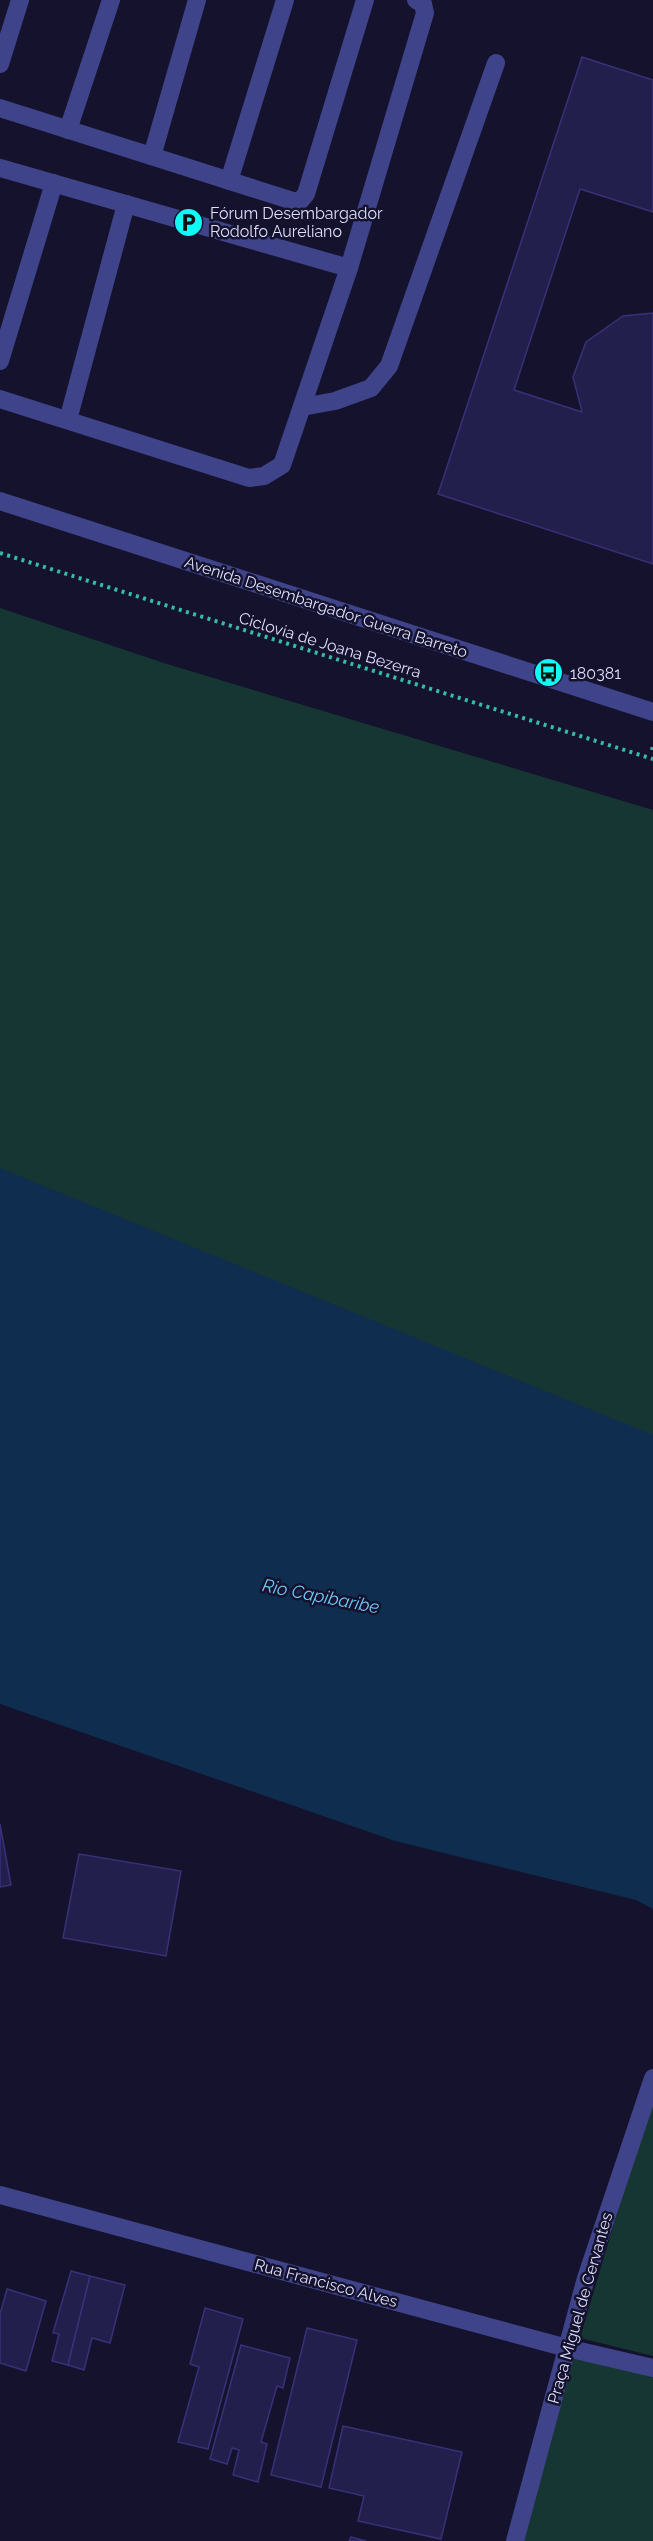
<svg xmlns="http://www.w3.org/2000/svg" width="653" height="2541" font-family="Raleway,sans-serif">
	<rect width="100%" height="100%" fill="#14122c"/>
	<g fill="#153632">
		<path d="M0,608l167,56 486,146v657l-653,-259z"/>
		<path d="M653,2092v264l-73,-18z"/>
		<path d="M573,2357l80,19v165h-131z"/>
	</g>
	<path fill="#0f2d4f" d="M0,1168l653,267v474l-17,-9 -241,-59 -395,-137z"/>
	<g fill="#231f4d" stroke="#383178" stroke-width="1.5">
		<path d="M582,57l71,23v132l-73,-23 -66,201 68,22 -9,-35 13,-35 37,-26 30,-3v251l-215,-70z"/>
		<path d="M0,1824l11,61 -11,2z"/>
		<path d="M79,1854l102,17 -15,85 -103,-18z"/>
		<path d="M71,2271l19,5 -22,89 -16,-4 7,-27 -6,-1z"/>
		<path d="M90,2276l35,9 -15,58 -18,-5 -8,32 -16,-5z"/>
		<path d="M7,2289l39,12 -20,70 -26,-8v-49z"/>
		<path d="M205,2308l38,11 -35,130 -30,-7 21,-75 -9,-3z"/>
		<path d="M307,2328l50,12 -36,147 -50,-12z"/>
		<path d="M241,2345l49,13 -7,30 -6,-2 -16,56 6,2 -9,38 -25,-7 6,-25 -7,-2 -5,16 -17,-5z"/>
		<path d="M343,2426l119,26 -21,87 -83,-18 6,-25 -35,-8z"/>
		<path d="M351,2537l15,4h-17z"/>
	</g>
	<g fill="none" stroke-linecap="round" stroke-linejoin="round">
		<g stroke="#34bda6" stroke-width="4" stroke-dasharray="3 4.5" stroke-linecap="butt">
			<path d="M0,553l653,206"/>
			<path d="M652,750l1,-5"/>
		</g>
		<g stroke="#3f448a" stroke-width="18">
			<path d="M0,64l20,-64"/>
			<path d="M0,108l293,93h7l6,-7 59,-194"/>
			<path d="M68,130l43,-130"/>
			<path d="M152,156l45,-156"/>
			<path d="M0,168l349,100"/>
			<path d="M229,181l56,-181"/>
			<path d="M0,361l54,-178"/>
			<path d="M0,399l249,79 15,-2 18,-11 67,-197 76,-255 -2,-9 -7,-4"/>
			<path d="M302,407l33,-6 36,-13 18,-22 107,-303"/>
			<path d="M68,420l58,-216"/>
			<path d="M0,501l653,211"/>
			<path d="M0,2195l567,153 86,20"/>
			<path d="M515,2541l71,-263 67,-200"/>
		</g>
	</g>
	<defs>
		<symbol id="parking-disc" viewBox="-11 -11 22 22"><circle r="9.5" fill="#0ffaf7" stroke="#14122c"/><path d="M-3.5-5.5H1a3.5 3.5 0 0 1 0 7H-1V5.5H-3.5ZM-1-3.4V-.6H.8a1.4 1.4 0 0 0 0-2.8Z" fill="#111"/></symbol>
		<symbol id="bus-disc" viewBox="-11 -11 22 22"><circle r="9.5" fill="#0ffaf7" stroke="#14122c"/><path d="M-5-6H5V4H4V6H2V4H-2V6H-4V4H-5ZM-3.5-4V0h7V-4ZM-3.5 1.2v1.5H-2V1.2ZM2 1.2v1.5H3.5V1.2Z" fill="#111"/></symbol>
	</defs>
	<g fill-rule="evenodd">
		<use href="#parking-disc" x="172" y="206" width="33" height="33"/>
		<use href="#bus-disc" x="532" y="656" width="33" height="33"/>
	</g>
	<g text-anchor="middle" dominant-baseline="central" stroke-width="5" stroke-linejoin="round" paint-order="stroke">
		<g font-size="16" fill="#dfdffe" stroke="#14122c" text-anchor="start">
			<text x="210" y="213">Fórum Desembargador<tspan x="210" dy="18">Rodolfo Aureliano</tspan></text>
			<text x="570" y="673">180381</text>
		</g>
		<g font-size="16" fill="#dfdffe" stroke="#14122c">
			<text transform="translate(326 607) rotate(18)">Avenida Desembargador Guerra Barreto</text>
			<text transform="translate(330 645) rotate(17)">Ciclovia de Joana Bezerra</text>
			<text transform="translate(326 2283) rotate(15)">Rua Francisco Alves</text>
			<text transform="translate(580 2308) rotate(-74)">Praça Miguel de Cervantes</text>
		</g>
		<g font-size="18" font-style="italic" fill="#6fcafc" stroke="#14122c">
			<text transform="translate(321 1596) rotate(11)">Rio Capibaribe</text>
		</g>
	</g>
</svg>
